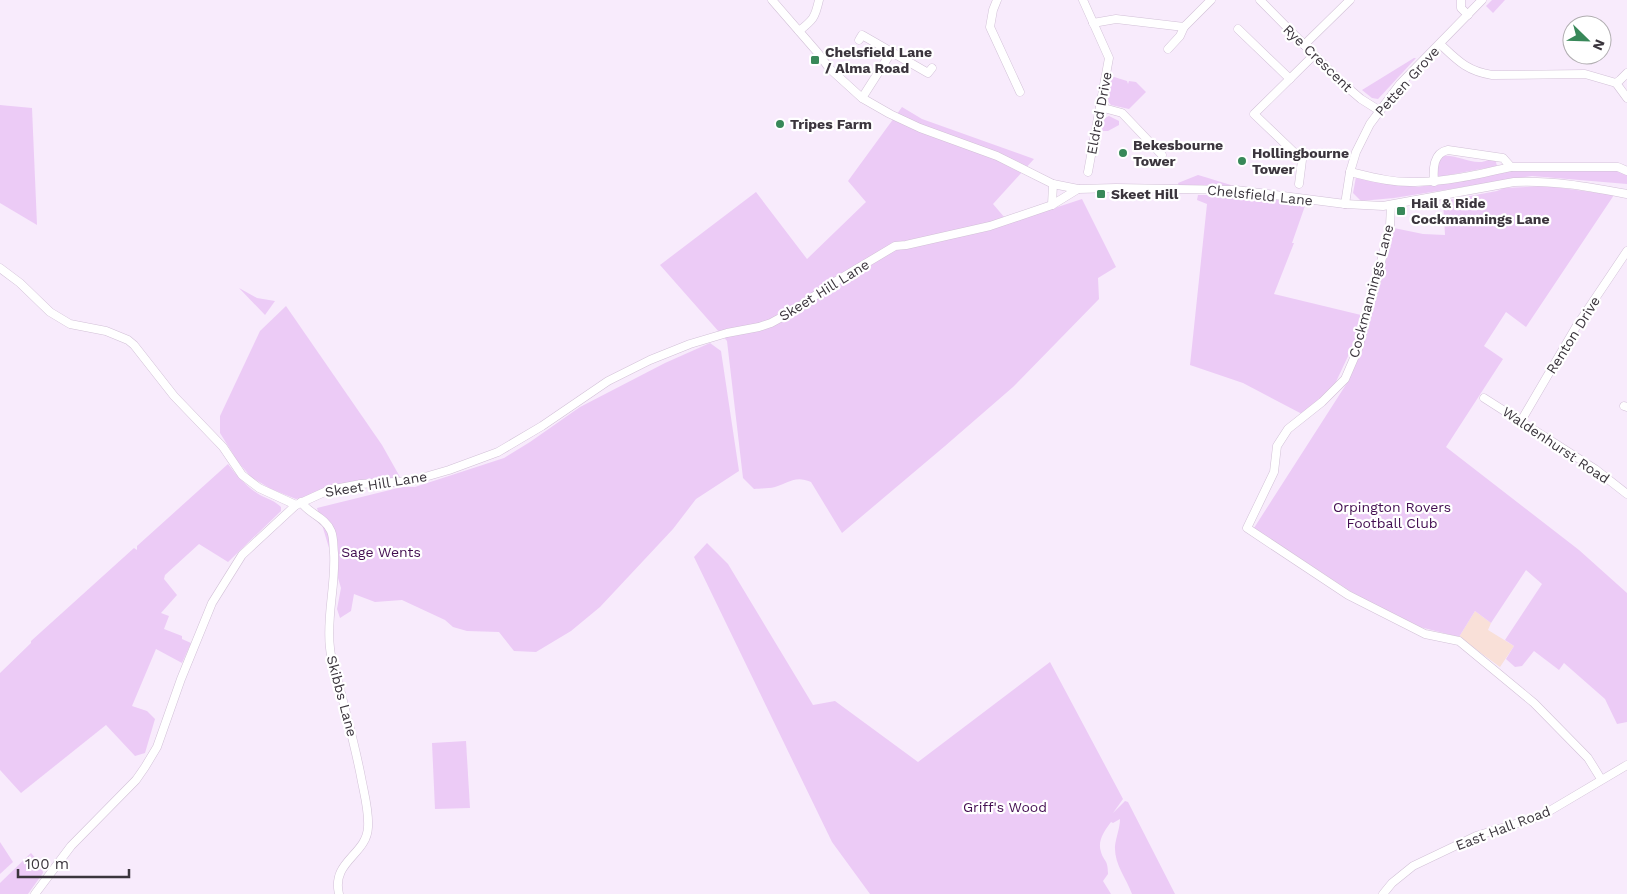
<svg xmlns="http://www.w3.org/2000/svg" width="1627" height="894" font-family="'Work Sans',sans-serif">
	<rect width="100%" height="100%" fill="#f8ebfc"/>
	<path fill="#f9e0d8" d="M1475,611l16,12 -3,7 26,16 -14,21 -41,-30z"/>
	<g fill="#eccbf6">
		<path d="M1492,0h13l-12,13 -7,-7z"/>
		<path d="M1414,58h2l-38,41 -6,-1 -10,-8z"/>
		<path d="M1111,76l16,5 1,3 1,-3 7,1 10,10 -17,17 -18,-4 -4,-5z"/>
		<path d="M0,105l32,3 5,117 -37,-22z"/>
		<path d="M902,107l20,12 112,40 -41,45 12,14 7,4 70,-23 34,68 -18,11 1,21 -86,88 -68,59 -103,87 -31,-51c-16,-7 -22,1 -36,5 -7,2 -15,1 -21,2l-11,-11 -16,-137 -67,-76 96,-73 51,67 59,-57 -18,-21z"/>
		<path d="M1109,116l10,5v4l-11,6h-6l1,-12z"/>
		<path d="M1443,156c15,-2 33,12 47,3h5l2,7 -59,11 -3,-3 2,-12z"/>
		<path d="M1562,167l57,2 8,5v10l-95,-8 -138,22 -33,3 -8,-8 3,-16 27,6 35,4 93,-16z"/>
		<path d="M1198,175c12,3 21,7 33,10l-2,3 -22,-3 -28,1 -1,-3z"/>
		<path d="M1546,186l68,9 -88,132 -20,-15 -22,34 19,13 -57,88 133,103 48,43v129l-10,2 -12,-25 -41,-36 -5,7 -25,-19 -12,15 -7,1 -9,-8 8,-13 -9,-6 37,-56 -16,-14 -35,53 -16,-12 -16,26 -47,-12 -59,-32 -99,-65 93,-145c23,-50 34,-103 47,-155l29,6 22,1 -2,-34 54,-10 7,-3z"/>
		<path d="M1198,195h35l73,8 -14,40h2l-20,51 87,21 -2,18 -25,53 -32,28 -59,-31 -53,-18 17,-161 -10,-4z"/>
		<path d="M239,288l18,10 18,3 -10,14z"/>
		<path d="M286,306l96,139 18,32 -104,22 -25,-10 -20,-12 -13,-15 -18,-29v-17l40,-85z"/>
		<path d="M710,343l11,8 18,120 -43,28 -23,30 -73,78 -29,24 -35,21 -22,-1 -15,-19 -32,-1 -14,-4 -8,-7 -43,-20 -27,2 -21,-8 -3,17 -11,7 -3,-9 4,-21 -24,-80 85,-21h13l89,-29 26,-16 50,-35 85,-44z"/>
		<path d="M228,464c9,12 19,23 32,31 8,4 15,6 21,12v4l-53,51 -29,-18 -34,31 -1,4 13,16 -16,18 8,3 -5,13 18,7v3l9,4 -9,20 -26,-14 -24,57 15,5 8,8 -10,34 -10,3 -29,-31 -85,68 -21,-23v-97l31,-30v-2l103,-93 3,2v-4z"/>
		<path d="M707,543l21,21 85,141 22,-4 83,61 132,-100 73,137 -10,14 12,-12 3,1 47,92h-43c-6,-16 -18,-30 -17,-48 1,-9 5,-18 5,-27l-7,4 -2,-1c-6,8 -14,19 -10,30 3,10 7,7 7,22l-5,7 8,13h-241l-38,-52 -138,-285z"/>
		<path d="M466,741l4,67 -35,1 -3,-66z"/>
		<path d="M0,842l13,20 -13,12z"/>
		<path d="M31,853l11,13 1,7 -15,21h-28v-11z"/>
	</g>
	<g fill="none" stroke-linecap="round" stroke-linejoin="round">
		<defs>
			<g id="minor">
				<path d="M772,0l46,53 11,15 33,30 28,16 30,14 77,28 56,28 25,5 38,-1 120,2 109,14 38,2 131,-24c39,-2 75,5 113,12"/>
				<path d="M997,0l-4,10 -3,17 30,65"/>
				<path d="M1083,0l26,58 -21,114"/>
				<path d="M1260,0l81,82 20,17 19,12"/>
				<path d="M1461,0v8l7,7"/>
				<path d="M1093,23l23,-4 68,8 27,-27"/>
				<path d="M1238,29l52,50"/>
				<path d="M799,31c14,-11 16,-13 20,-31"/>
				<path d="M859,40l3,-5 66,38 4,-5"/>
				<path d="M1440,44c18,17 27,27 52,31l93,-1 31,9 4,-3 7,-7"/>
				<path d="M1304,45l46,-45"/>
				<path d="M1168,49l12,-13 4,-9"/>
				<path d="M1616,83l11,15"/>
				<path d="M862,98l30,-47"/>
				<path d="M1100,107l22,6 40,42"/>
				<path d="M1350,172c21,5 43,11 65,10 32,0 65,-8 96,-15"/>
				<path d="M1434,182c-1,-13 -1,-29 14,-32l55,8 8,9h107l9,4"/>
				<path d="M1299,184l3,-24 -48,-46 60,-59"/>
				<path d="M1345,204l5,-32 6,-20 14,-28 30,-40 82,-84"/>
				<path d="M1052,205l1,-21"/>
				<path d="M1391,205l-1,21 -14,56 -18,67 -13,30 -23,23 -34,27 -11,17 -3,26 -27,56 101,67 77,39 34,7 75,62 54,55 13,21"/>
				<path d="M0,268l20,15 30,29 20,12 36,7 22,9 6,5 40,51 49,51 19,28 17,13 37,17"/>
				<path d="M1484,398l111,71 32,25"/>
				<path d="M1624,406l3,1"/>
				<path d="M1521,421l55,-94 51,-76"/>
				<path d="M301,502c8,12 24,15 30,29 3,7 2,15 3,22 2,32 -8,64 -4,95 1,13 6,25 9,37 8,33 17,64 23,97 3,15 7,30 6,45 -1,28 -37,34 -29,67"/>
				<path d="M35,894l36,-48 65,-66 9,-13 12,-20 24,-68 31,-76 30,-48 54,-50 33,-15 32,-6 50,-3 38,-11 49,-18 44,-26 66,-45 42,-21 40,-16 37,-11 32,-6 12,-4 22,-12 40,-28 62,-37 11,-1 84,-19 62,-21 26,-16"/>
				<path d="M1383,894l9,-11 21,-17 63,-30 65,-20 86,-51"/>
			</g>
		</defs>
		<use href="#minor" stroke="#d2c1d7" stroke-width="9"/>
		<use href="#minor" stroke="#fff" stroke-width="8"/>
	</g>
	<g fill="#388859" stroke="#fff" stroke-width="2">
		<rect x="810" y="55" width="10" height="10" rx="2.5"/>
		<circle cx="780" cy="124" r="5"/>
		<circle cx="1123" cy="153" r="5"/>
		<circle cx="1242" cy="161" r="5"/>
		<rect x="1096" y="189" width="10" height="10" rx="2.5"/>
		<rect x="1396" y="206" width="10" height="10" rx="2.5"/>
	</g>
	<g text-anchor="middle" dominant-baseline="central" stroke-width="4.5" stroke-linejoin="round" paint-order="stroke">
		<g font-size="14" font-weight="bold" fill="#3b353d" stroke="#fff" text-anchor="start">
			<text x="825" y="52">Chelsfield Lane<tspan x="825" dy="16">/ Alma Road</tspan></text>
			<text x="790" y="124">Tripes Farm</text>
			<text x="1133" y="145">Bekesbourne<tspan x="1133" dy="16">Tower</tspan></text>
			<text x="1252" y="153">Hollingbourne<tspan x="1252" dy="16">Tower</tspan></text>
			<text x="1111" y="194">Skeet Hill</text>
			<text x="1411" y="203">Hail &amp; Ride<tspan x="1411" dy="16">Cockmannings Lane</tspan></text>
		</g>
		<g font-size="14" fill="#3b353d" stroke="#fff">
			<text transform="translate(1318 58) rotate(44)">Rye Crescent</text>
			<text transform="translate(1407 81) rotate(-48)">Petten Grove</text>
			<text transform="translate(1099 113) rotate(-79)">Eldred Drive</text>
			<text transform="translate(1260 195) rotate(6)">Chelsfield Lane</text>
			<text transform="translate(824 290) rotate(-32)">Skeet Hill Lane</text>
			<text transform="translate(1371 291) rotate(-75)">Cockmannings Lane</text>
			<text transform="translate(1573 335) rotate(-58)">Renton Drive</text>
			<text transform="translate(1556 445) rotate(34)">Waldenhurst Road</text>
			<text transform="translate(376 484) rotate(-9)">Skeet Hill Lane</text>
			<text transform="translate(342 696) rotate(75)">Skibbs Lane</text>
			<text transform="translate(1503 828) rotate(-21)">East Hall Road</text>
		</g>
		<g font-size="14" fill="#430e51" stroke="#fff">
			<text x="1392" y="507">Orpington Rovers<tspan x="1392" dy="16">Football Club</tspan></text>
			<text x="381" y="552">Sage Wents</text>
			<text x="1005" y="807">Griff's Wood</text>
		</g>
	</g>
	<g transform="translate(1587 40) rotate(113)"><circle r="24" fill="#ffffff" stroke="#b1aeb1"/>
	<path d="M0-4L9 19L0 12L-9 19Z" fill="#388859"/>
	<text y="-8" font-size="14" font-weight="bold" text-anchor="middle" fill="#3b353d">N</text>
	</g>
	<path d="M18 869v8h111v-8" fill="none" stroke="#3b353d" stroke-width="2.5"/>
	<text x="25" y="869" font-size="15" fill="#3b353d" stroke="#ffffff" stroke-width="4" paint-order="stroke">100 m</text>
</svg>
